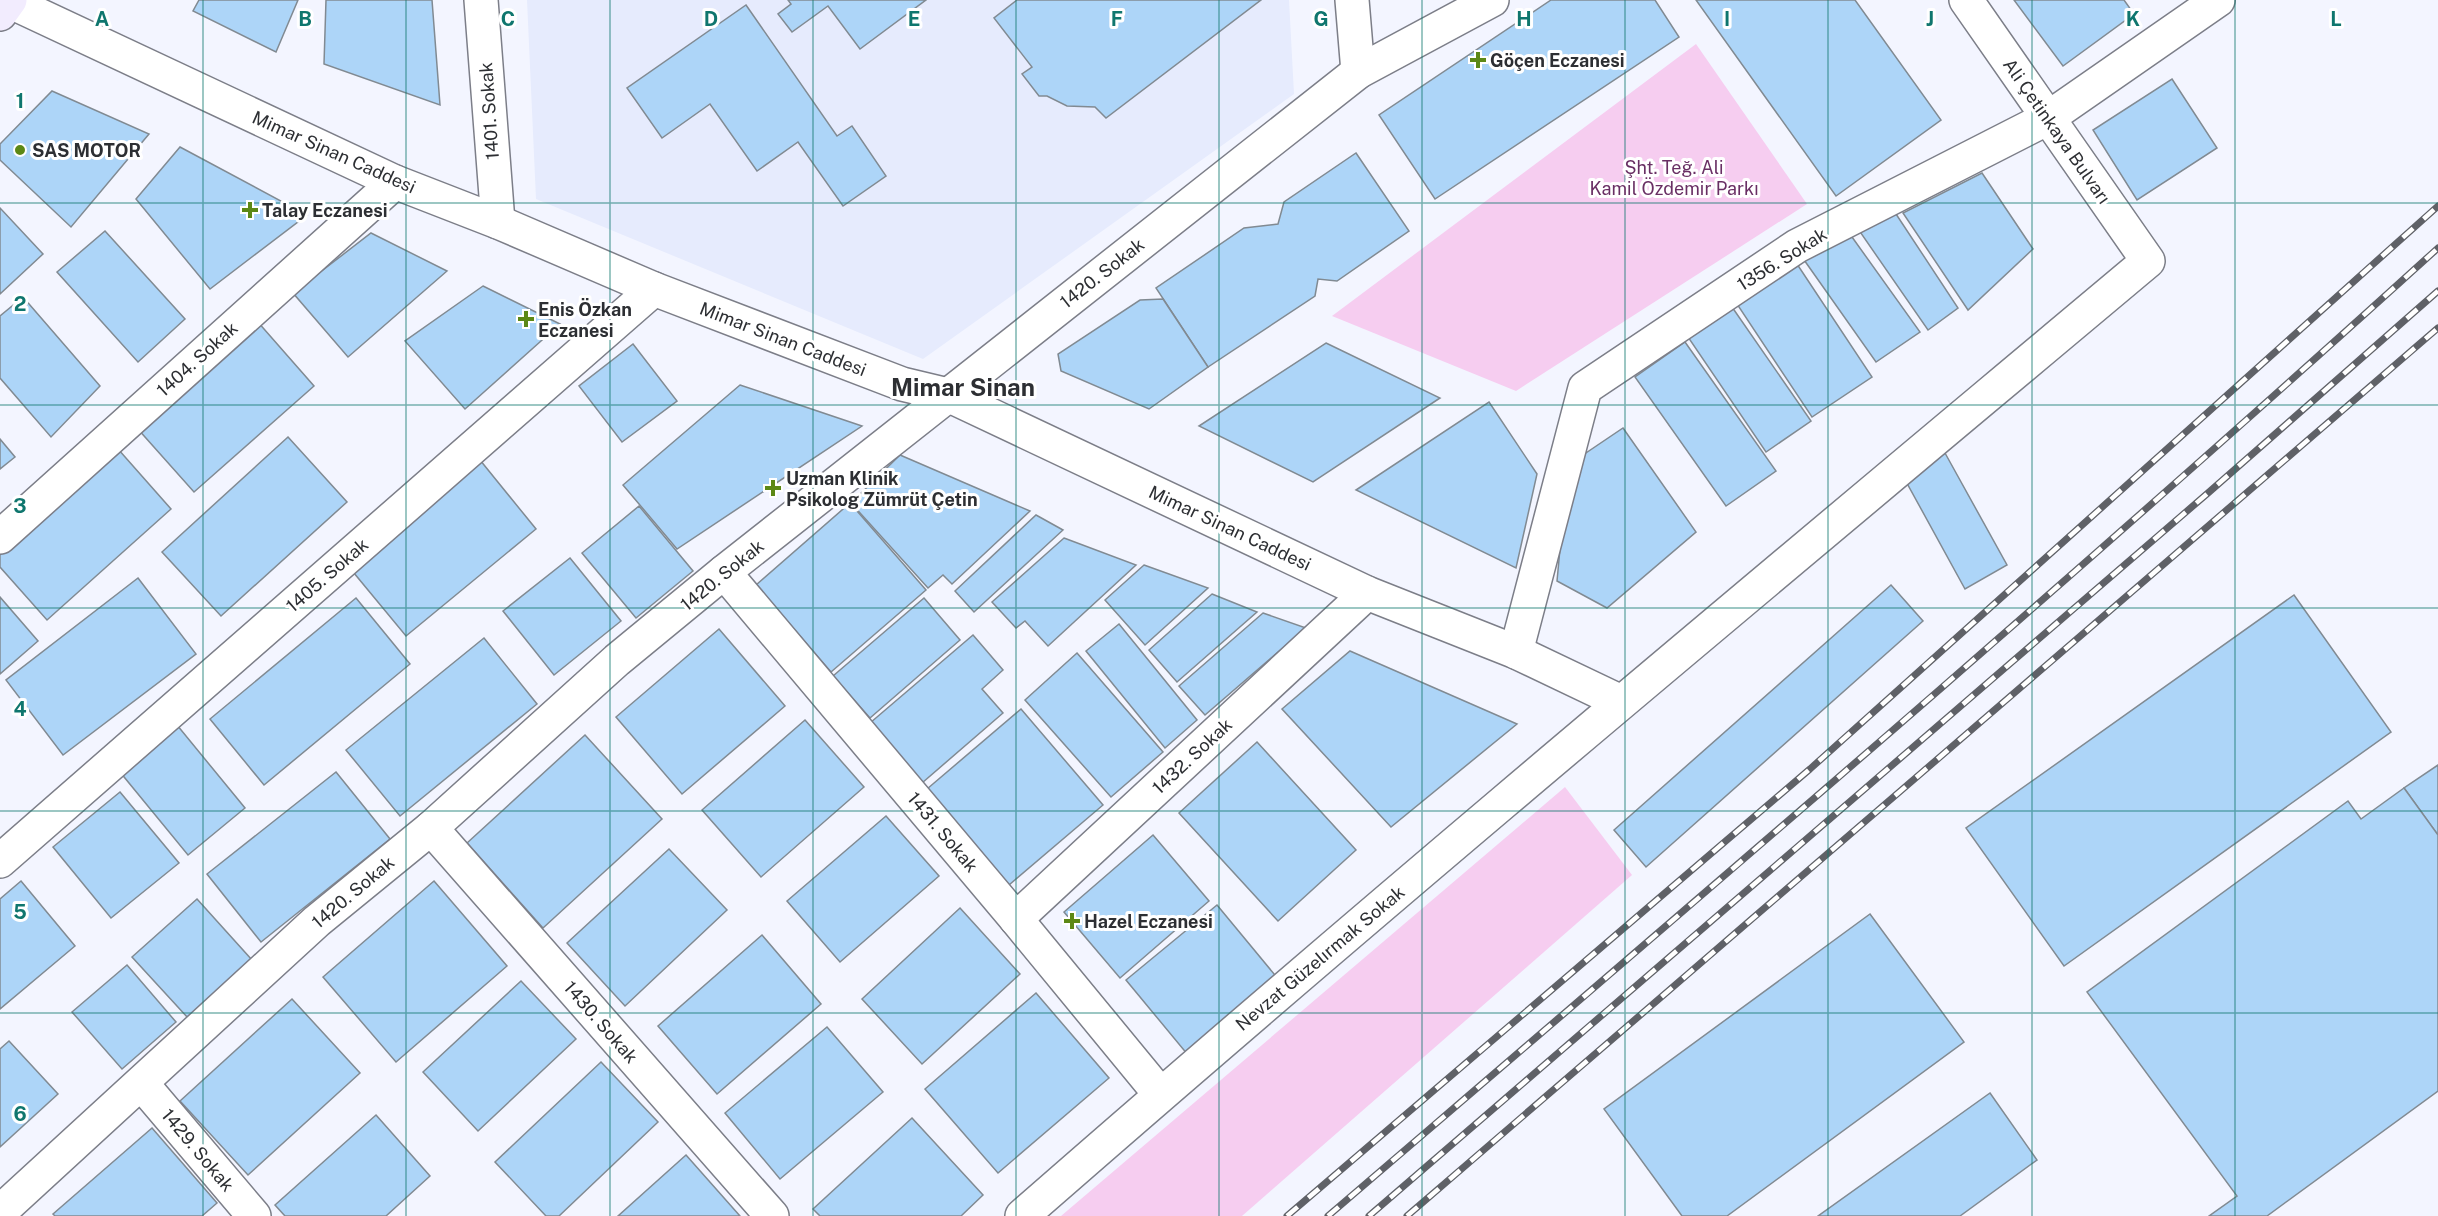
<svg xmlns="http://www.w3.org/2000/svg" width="2438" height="1216" font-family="'Public Sans',sans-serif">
	<rect width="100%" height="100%" fill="#f3f5ff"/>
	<path fill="#e6ebfd" d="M527,0h762l5,94 -371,265 -387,-160z"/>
	<g fill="#f6cdf0">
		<path d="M1696,44l111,160 -291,187 -184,-75z"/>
		<path d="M1565,787l67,88 -390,341h-181z"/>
	</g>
	<g fill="#add5f8" stroke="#818a92" stroke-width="1.5">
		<path d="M199,0h99l-22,52 -83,-41z"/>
		<path d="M326,0h106l8,105 -116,-41z"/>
		<path d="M788,0h138l-66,49 -32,-43 -36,26 -14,-18 13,-10z"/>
		<path d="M1017,0h244l-155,118 -11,-11 -28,-1 -20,-10h-8l-17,-22 10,-7 -38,-49z"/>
		<path d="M1551,0h104l24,37 -244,162 -56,-84z"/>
		<path d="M1696,0h159l86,120 -105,76z"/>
		<path d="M2014,0h110l10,14 -71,52z"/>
		<path d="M746,5l91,131 15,-10 34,50 -43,30 -45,-64 -41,29 -47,-67 -48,34 -35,-50z"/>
		<path d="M2172,79l45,69 -80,52 -44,-70z"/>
		<path d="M52,91l97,43 -78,93 -71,-67v-16z"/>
		<path d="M180,147l127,68 -97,74 -74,-90z"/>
		<path d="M1356,153l53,78 -72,50 -19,-2 -3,17 -107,71 -52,-79 88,-60 34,-4 6,-22z"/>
		<path d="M1982,173l51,76 -65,61 -65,-97z"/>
		<path d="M0,208l43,46 -43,40z"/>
		<path d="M1896,214l62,94 -30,22 -72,-104z"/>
		<path d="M105,231l80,88 -47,43 -81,-90z"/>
		<path d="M371,233l76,38 -99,86 -55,-64z"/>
		<path d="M1852,237l68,95 -44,30 -74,-105z"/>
		<path d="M1795,261l77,116 -60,40 -77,-116z"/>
		<path d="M483,286l77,38 -95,85 -60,-68z"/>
		<path d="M23,297l77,89 -49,51 -51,-59v-62z"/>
		<path d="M1163,299l45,68 -59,42 -88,-38 -3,-17 82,-54z"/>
		<path d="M1732,307l79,114 -45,31 -78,-115z"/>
		<path d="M257,321l57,65 -120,106 -57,-64z"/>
		<path d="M1685,342l91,129 -50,35 -91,-129z"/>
		<path d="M1326,343l114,55 -127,84 -114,-56z"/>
		<path d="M633,344l44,57 -55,41 -43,-56z"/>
		<path d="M740,385l122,41 -185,123 -54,-64z"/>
		<path d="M1489,402l48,72 -21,94 -160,-78z"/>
		<path d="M1623,428l73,104 -89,76 -50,-27 10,-107 13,-17z"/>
		<path d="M288,437l59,65 -126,114 -59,-64z"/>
		<path d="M0,439l15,18 -15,12z"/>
		<path d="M118,449l53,60 -124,111 -47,-53v-12z"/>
		<path d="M1945,453l62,112 -42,24 -62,-113z"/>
		<path d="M900,455l130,56 -78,73 -9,-9 -15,13 -77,-85z"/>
		<path d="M480,460l56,69 -130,107 -57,-69z"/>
		<path d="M850,503l76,87 -95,82 -75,-87z"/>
		<path d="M639,506l54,65 -57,47 -54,-65z"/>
		<path d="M1036,515l27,15 -89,82 -19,-21z"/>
		<path d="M1064,538l72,27 -88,81 -23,-25 -9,7 -24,-26z"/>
		<path d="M570,558l51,63 -67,54 -51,-64z"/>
		<path d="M1144,565l64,23 -63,57 -40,-45z"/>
		<path d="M138,578l58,76 -133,101 -57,-75z"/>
		<path d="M1891,585l32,36 -277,246 -32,-37z"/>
		<path d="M1212,594l45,18 -80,70 -28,-32z"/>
		<path d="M2294,595l97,137 -327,234 -98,-138z"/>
		<path d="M0,597l38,44 -38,33z"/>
		<path d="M356,598l54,66 -146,121 -54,-66z"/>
		<path d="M924,598l36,42 -90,78 -37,-42z"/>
		<path d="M1263,613l43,15 -101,87 -26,-29z"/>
		<path d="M1119,624l78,96 -32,28 -79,-97z"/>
		<path d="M719,629l66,77 -103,88 -66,-77z"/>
		<path d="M973,635l30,35 -21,19 21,24 -81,70 -52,-60z"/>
		<path d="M484,638l53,66 -137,112 -54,-66z"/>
		<path d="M1350,651l167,73 -126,103 -109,-118z"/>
		<path d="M1077,653l86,99 -52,45 -86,-97z"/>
		<path d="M1021,709l82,96 -94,80 -82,-96z"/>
		<path d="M805,720l59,67 -103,90 -59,-67z"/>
		<path d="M177,725l68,83 -57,47 -68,-83z"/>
		<path d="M585,735l77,84 -119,109 -76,-85z"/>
		<path d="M1257,742l99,108 -78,71 -99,-108z"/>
		<path d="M2438,765v70l-34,-47z"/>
		<path d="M336,772l54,67 -129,103 -54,-68z"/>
		<path d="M2404,788l34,47v256l-171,125h-58l28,-20 -150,-204 261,-191 13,18z"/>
		<path d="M120,792l59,71 -68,55 -58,-71z"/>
		<path d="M886,816l53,60 -99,86 -53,-61z"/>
		<path d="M1153,835l56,66 -89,77 -56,-66z"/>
		<path d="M669,849l58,61 -102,96 -58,-63z"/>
		<path d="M21,881l54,65 -75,63v-110z"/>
		<path d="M434,881l73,85 -111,96 -73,-85z"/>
		<path d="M197,899l55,61 -64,58 -56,-61z"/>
		<path d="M1217,905l62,75 -91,75 -62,-75z"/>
		<path d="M960,908l60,66 -98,90 -60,-65z"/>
		<path d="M1870,914l94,128 -237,174h-45l-78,-107z"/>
		<path d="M762,935l59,69 -104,90 -59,-68z"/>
		<path d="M127,965l49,57 -54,47 -50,-57z"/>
		<path d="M521,981l55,58 -98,92 -55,-59z"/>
		<path d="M1036,993l73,85 -111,95 -73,-84z"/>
		<path d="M292,999l68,74 -112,102 -68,-74z"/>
		<path d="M827,1027l56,65 -103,87 -55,-66z"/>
		<path d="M9,1041l49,53 -58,53v-98z"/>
		<path d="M601,1062l57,60 -99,94h-13l-51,-54z"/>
		<path d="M1990,1093l47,67 -77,56h-142z"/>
		<path d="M376,1115l54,61 -44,40h-101l-10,-11z"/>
		<path d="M912,1118l71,77 -22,21h-141l-7,-7z"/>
		<path d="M152,1128l65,75 -15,13h-147l-2,-2z"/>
		<path d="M686,1155l54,61h-122z"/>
	</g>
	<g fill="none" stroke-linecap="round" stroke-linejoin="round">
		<defs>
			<g id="street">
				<path d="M481,0l17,222"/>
				<path d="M1352,0l6,72"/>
				<path d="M11,2l384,180 103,40 156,67 248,95 46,11 419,198 149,59 105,50"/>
				<path d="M0,537l395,-355"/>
				<path d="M724,572l292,347 144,175"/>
				<path d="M1516,652l69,-264 212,-142 251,-128 170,-118"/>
				<path d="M431,828l341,388"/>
				<path d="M0,861l654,-572"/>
				<path d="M1016,919l351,-326"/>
				<path d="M142,1084l112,132"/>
				<path d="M0,1212l317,-291 114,-93 186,-168 107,-88 634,-500 134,-72"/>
				<path d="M1022,1216c370,-324 749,-639 1126,-955l-182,-261"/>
			</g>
			<path id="secondary" d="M0,14l10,-14"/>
		</defs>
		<use href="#street" stroke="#7c7e88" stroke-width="36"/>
		<use href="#secondary" stroke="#7c7e88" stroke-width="36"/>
		<use href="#street" stroke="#fff" stroke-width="33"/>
		<use href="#secondary" stroke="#f2ecfe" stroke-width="33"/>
		<defs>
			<g id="rail">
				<path d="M1287,1216l523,-447 628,-563"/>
				<path d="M1328,1216c373,-320 746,-638 1110,-968"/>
				<path d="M1369,1216l839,-723 230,-202"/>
				<path d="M1407,1216l1031,-888"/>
			</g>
		</defs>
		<use href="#rail" stroke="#5f6167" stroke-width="7"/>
		<use href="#rail" stroke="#fff" stroke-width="4.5" stroke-dasharray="14" stroke-linecap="butt"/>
	</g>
	<path fill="none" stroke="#0f766e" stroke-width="1.5" stroke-opacity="0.55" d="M203,0v1216M406,0v1216M610,0v1216M813,0v1216M1016,0v1216M1219,0v1216M1422,0v1216M1625,0v1216M1828,0v1216M2032,0v1216M2235,0v1216M0,203h2438M0,405h2438M0,608h2438M0,811h2438M0,1013h2438"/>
	<g fill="#5c8816" stroke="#fff" stroke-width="2">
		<path d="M1475 51h6v6h6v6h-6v6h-6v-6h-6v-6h6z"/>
		<circle cx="20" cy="150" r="6"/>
		<path d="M247 201h6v6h6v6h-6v6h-6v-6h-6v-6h6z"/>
		<path d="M523 310h6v6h6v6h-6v6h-6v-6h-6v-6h6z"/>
		<path d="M770 479h6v6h6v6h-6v6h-6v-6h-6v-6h6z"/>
		<path d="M1069 912h6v6h6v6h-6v6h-6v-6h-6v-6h6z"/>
	</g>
	<g text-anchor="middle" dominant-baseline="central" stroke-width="6" stroke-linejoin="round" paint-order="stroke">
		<g font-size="18" font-weight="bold" fill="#2d2f33" stroke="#fff" text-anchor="start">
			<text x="1490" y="60">Göçen Eczanesi</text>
			<text x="32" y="150">SAS MOTOR</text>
			<text x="262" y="210">Talay Eczanesi</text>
			<text x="538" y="309">Enis Özkan<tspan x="538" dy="21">Eczanesi</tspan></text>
			<text x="786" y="478">Uzman Klinik<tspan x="786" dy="21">Psikolog Zümrüt Çetin</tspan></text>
			<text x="1084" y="921">Hazel Eczanesi</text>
		</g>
		<g font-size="18" fill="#2d2f33" stroke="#fff">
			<text transform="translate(489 111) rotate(-94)">1401. Sokak</text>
			<text transform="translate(2057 131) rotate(55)">Ali Çetinkaya Bulvarı</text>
			<text transform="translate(334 152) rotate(24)">Mimar Sinan Caddesi</text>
			<text transform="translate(1782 259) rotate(-32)">1356. Sokak</text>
			<text transform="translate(1102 273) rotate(-38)">1420. Sokak</text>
			<text transform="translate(783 339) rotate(21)">Mimar Sinan Caddesi</text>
			<text transform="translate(197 359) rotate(-42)">1404. Sokak</text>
			<text transform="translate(1230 528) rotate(25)">Mimar Sinan Caddesi</text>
			<text transform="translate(327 575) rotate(-41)">1405. Sokak</text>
			<text transform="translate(722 575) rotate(-39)">1420. Sokak</text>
			<text transform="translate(1192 756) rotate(-43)">1432. Sokak</text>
			<text transform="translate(943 832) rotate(50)">1431. Sokak</text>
			<text transform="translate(353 892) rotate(-40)">1420. Sokak</text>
			<text transform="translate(1320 958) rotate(-40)">Nevzat Güzelırmak Sokak</text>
			<text transform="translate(601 1022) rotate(49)">1430. Sokak</text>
			<text transform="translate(198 1150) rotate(50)">1429. Sokak</text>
		</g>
		<g font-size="18" fill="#692f64" stroke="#fff">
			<text x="1674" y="167">Şht. Teğ. Ali<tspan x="1674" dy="21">Kamil Özdemir Parkı</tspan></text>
		</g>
		<g font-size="24" font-weight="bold" fill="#2d2f33" stroke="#fff">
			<text x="963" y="387">Mimar Sinan</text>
		</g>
	</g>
	<g font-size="20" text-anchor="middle" font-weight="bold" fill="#0f766e" stroke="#fff" stroke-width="6" stroke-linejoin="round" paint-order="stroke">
		<text x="102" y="26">A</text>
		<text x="305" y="26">B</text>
		<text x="508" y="26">C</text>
		<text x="711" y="26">D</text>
		<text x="914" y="26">E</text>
		<text x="1117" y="26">F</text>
		<text x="1321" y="26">G</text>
		<text x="1524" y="26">H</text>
		<text x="1727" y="26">I</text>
		<text x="1930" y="26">J</text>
		<text x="2133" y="26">K</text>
		<text x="2336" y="26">L</text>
		<text x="20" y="108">1</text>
		<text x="20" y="311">2</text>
		<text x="20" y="513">3</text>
		<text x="20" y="716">4</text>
		<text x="20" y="919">5</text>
		<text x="20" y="1121">6</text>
	</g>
</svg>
